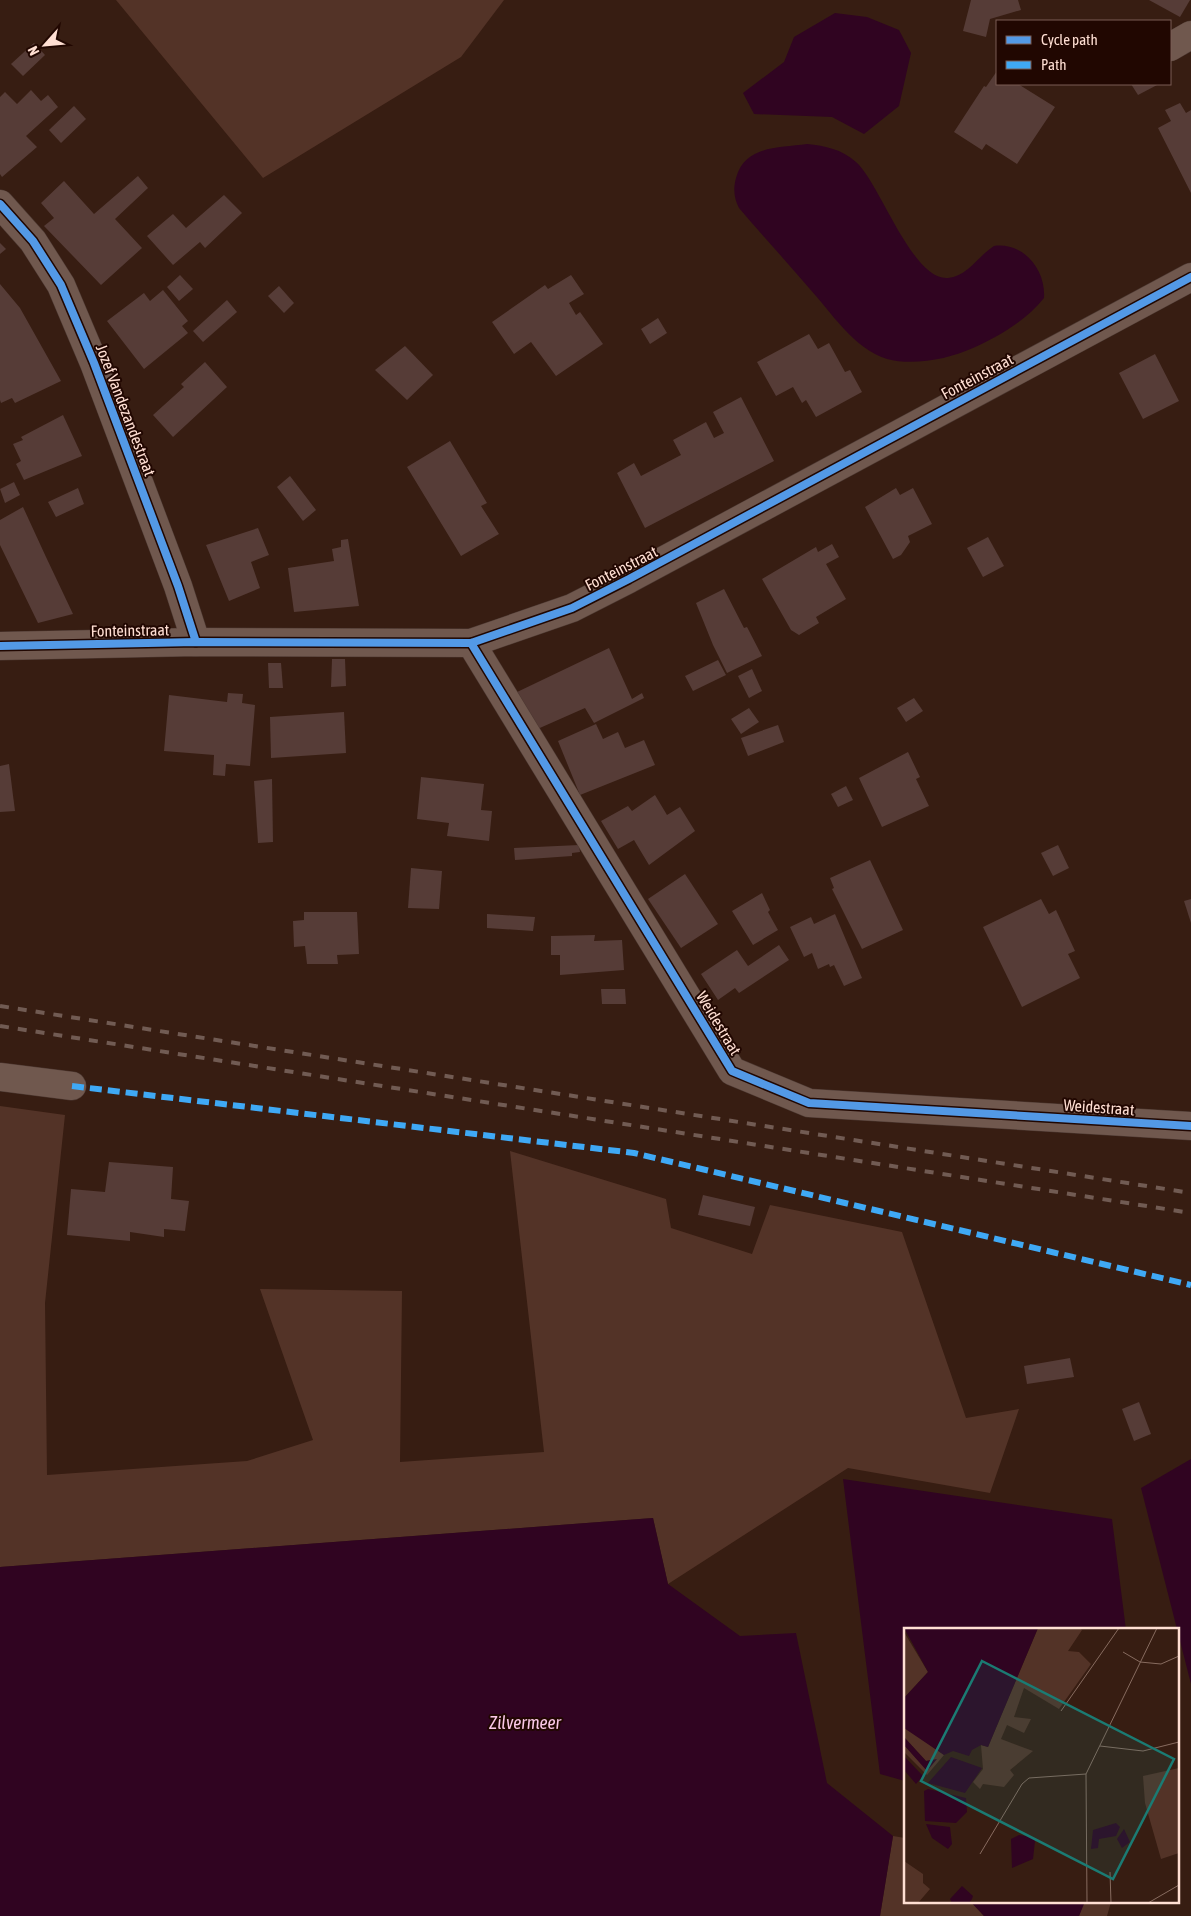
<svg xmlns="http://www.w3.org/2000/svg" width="1191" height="1916" font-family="'Asap Condensed',sans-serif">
	<rect width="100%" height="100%" fill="#371d12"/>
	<g fill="#533327">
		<path d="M116,0h388l-43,57 -198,121z"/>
		<path d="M0,1106l65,9 -20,188 2,172 200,-14 66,-21 -53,-151 142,2 -2,171 144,-10 -34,-301 156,48 5,29 81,26 18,-49 132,27 64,186 53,-9 -29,84 -142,-25 -180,116 -15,-66 -653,49z"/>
		<path d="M893,1836l12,2v64h66l13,14h-104z"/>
		<path d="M1077,1902h34l-4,14h-28l4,-12z"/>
	</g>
	<g fill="#300421">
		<path d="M835,13l32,4 32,13 12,23 -12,53 -35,28 -32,-17 -78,-3 -11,-21 41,-31 10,-25z"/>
		<path d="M807,144c19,2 34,5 49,18 24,21 56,119 92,116 20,-2 30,-22 46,-32 30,-4 52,24 50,52 -17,22 -46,39 -71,50 -24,11 -60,18 -86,11 -33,-10 -56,-47 -78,-71 -23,-27 -47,-53 -70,-80 -5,-10 -6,-19 -3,-30 9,-33 43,-30 71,-34z"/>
		<path d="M1191,1459v225l-50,-196z"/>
		<path d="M843,1479l269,40 14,111h-221v151l-25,-7z"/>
		<path d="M653,1518l15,66 72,52 56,-3 31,150 66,53 -13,80h-880v-349z"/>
		<path d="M971,1902h106l7,2 -5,12h-95z"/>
	</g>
	<g fill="#563c37">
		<path d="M971,0h47l3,10 -31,9 -4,18 -23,-6z"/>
		<path d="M1149,0h41l-10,17z"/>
		<path d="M34,43l11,12 -22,21 -12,-12z"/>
		<path d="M997,71v13h21l37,23 -38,57 -31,-20 -4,6 -28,-18 30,-46 2,1z"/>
		<path d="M1131,84h28l-21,11z"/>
		<path d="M31,90l10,11 7,-6 10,12 -32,29 11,11 -35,30 -2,-3v-77l5,-5 12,12z"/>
		<path d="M1180,103l6,10 5,-3v83l-33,-65 13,-7 -6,-11z"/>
		<path d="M74,106l12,13 -25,24 -12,-13z"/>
		<path d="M138,176l10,12 -33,31 27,29 -41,37 -57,-59 10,-8 -13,-15 23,-22 30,33z"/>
		<path d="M224,195l18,18 -37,35 -5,-6 -27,23 -26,-29 26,-22 13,14z"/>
		<path d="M0,243l6,6 -6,5z"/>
		<path d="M180,275l13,14 -14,12 -12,-14z"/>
		<path d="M571,275l13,19 -15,9 7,12 4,-3 23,32 -47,32 -25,-34 -17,12 -22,-32 53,-37 3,4z"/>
		<path d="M0,284l20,24 41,73 -46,22 -3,-5 -11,5 -1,-3z"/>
		<path d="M279,286l15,17 -10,10 -16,-17z"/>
		<path d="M163,290l25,31 -6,5 6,7 -44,36 -37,-48 37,-28 6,8z"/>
		<path d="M227,300l10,12 -34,30 -10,-11z"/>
		<path d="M658,318l9,15 -17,11 -9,-15z"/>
		<path d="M809,334l9,15 11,-6 16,29 5,-2 12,22 -46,25 -10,-17 -4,3 -9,-16 -17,9 -19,-34z"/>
		<path d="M405,346l28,29 -26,25 -32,-30z"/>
		<path d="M1155,354l24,47 -36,18 -24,-46z"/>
		<path d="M205,362l22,25 -54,50 -20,-22 31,-28 -3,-3z"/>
		<path d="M741,397l33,64 -129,67 -28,-55 17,-10 7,13 40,-21 -8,-15 33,-18 8,16 10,-5 -11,-21z"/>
		<path d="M63,415l19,41 -58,24 -8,-16 5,-3 -8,-17 10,-4 -2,-3z"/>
		<path d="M450,441l37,62 -6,3 18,28 -38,22 -54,-89z"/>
		<path d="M290,476l26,34 -13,11 -26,-34z"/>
		<path d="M14,482l6,13 -15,8 -5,-14z"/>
		<path d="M78,488l6,16 -28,13 -8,-15z"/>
		<path d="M896,488l4,7 13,-7 19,36 -24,12 2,6 -9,13 -8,4 -28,-52z"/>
		<path d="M23,507l23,50 27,57 -35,9 -38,-78v-25z"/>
		<path d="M258,528l11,27 -18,7 9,26 -31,13 -23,-56z"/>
		<path d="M988,537l16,29 -21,11 -16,-29z"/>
		<path d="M348,539l11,67 -65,6 -6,-44 46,-7 -2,-12 9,-2v-7z"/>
		<path d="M832,544l7,13 -13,7 20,35 -30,18 3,6 -20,12 -8,-5 -29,-51 54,-32 2,5z"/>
		<path d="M724,589l20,39 3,-1 15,29 -35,17 -14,-28 -17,-42z"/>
		<path d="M609,648l23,51 10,-6 2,5 -50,25 -9,-15 -52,23 -18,-38z"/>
		<path d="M332,659h13l1,27 -15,1z"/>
		<path d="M718,660l8,15 -33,16 -8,-15z"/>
		<path d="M268,663h13l2,25h-14z"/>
		<path d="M752,669l10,22 -13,7 -11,-22z"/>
		<path d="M228,693l15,1 -1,9 13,2 -5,61 -24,-2 -1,12 -12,-1 1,-20 -50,-4 5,-56 58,7z"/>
		<path d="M914,698l9,13 -17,11 -9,-14z"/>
		<path d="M749,708l10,14 -18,12 -10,-15z"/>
		<path d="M344,712l2,41 -75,5 -1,-41z"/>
		<path d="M596,724l7,15 15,-7 7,16 19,-8 11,25 -75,30 -22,-54z"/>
		<path d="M778,725l6,17 -36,14 -7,-18z"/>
		<path d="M908,752l12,25 -4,2 13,27 -47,21 -23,-49z"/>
		<path d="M9,764l6,47 -15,1v-46z"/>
		<path d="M421,777l63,7 -3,26 11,1 -3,30 -42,-5 2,-13 -32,-4z"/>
		<path d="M272,779l1,63 -15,1 -4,-62z"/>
		<path d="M846,786l7,14 -15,7 -7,-13z"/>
		<path d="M655,795l12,20 13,-8 15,24 -46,34 -15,-25 -16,9 -17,-28 27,-15 4,5z"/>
		<path d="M579,845l1,7 -8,1v3l-57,4 -1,-12z"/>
		<path d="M1058,845l11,23 -16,8 -12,-23z"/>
		<path d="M870,860l33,70 -41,19 -30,-60 2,-1 -4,-10z"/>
		<path d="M411,868l31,3 -3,38 -31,-1z"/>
		<path d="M685,874l33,50 -37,24 -33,-49z"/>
		<path d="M762,893l8,17 -2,2 10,18 -25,15 -21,-34z"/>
		<path d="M1041,899l8,15 7,-4 19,41 -7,3 12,24 -58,29 -39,-80z"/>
		<path d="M1191,899v24l-7,-22z"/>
		<path d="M304,912h53l2,42 -22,1 1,9h-31l-2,-18 -11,1 -1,-26 11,-1z"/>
		<path d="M487,914l48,3 -2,14 -46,-3z"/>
		<path d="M835,914l27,64 -18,8 -10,-21 -4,2 -1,-3 -11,5 -6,-16 -8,4 -14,-30 21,-10 3,7z"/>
		<path d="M595,935l-1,6 28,-1 2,30 -64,5v-20h-9v-19z"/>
		<path d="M779,945l10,15 -50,33 -4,-5 -17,12 -17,-26 36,-24 11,16z"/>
		<path d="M601,989h24l1,15h-24z"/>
		<path d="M109,1162l64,5 -2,32 18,2 -4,30 -21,-2v8l-34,-5v9l-63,-6 4,-46 34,3z"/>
		<path d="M703,1195l52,12 -5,19 -52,-11z"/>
		<path d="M1070,1358l4,19 -47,7 -3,-18z"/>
		<path d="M1139,1402l12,32 -17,7 -12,-32z"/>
	</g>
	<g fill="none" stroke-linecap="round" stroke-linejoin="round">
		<defs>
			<g id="street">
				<path d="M1170,47l21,-12"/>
				<path d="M0,204l33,37 28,44 33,78 84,223 18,56"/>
				<path d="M471,643l261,428 77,32 382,23"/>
				<path d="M0,646l196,-4 275,1 101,-35 57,-29 562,-302"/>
				<path d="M0,1077l72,9"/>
			</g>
		</defs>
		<use href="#street" stroke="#4d3932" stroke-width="29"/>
		<use href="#street" stroke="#70584e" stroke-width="28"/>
		<g stroke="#715b53" stroke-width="4" stroke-dasharray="9 9" stroke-linecap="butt">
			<path d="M0,1006l1191,187"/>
			<path d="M0,1026l1191,187"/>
		</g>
		<path stroke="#3fa9f5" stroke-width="6" stroke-dasharray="12 6" stroke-linecap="butt" d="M72,1086l562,67 557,132"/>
		<defs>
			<g id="cycleway">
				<path d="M0,204l33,37 28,44 33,78 84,223 18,56"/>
				<path d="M471,643l261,428 77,32 382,23"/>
				<path d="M0,646l196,-4 275,1 101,-35 57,-29 562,-302"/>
			</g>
		</defs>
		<use href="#cycleway" stroke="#210701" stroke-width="11"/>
		<use href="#cycleway" stroke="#5399e6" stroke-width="8"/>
	</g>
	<g text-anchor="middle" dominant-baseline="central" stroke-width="4" stroke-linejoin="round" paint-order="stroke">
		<g font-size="16" fill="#ffdfd3" stroke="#210701">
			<text transform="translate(977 376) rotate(-28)">Fonteinstraat</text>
			<text transform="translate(126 410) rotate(69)">Jozef Vandezandestraat</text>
			<text transform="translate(621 568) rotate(-27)">Fonteinstraat</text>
			<text transform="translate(130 630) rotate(-1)">Fonteinstraat</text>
			<text transform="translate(719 1023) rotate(59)">Weidestraat</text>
			<text transform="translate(1099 1107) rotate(4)">Weidestraat</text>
		</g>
		<g font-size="18" font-style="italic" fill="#fbc9e8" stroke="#210701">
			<text x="525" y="1722">Zilvermeer</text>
		</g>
	</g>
	<g transform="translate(904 1628)">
		<rect width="275" height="275" fill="#371d12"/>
		<path d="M134,0h41l3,2 -14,21 11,1 12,12 -32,45 -35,-21 -10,29 17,2 -7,14 -17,-8 -6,14 32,12 -23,19 4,5 -10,12 -21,-3 -3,5 -7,-7 10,-13 -2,-24 7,2zM0,4l24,40 -24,26zM0,98l40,29 -17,20 -23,-23v-7l23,25 5,-10 -6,1 -22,-24zM275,140v85l-18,6 -16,-56 -2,-27zM0,233l19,13v9l7,6 -12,14h-14z" fill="#533327"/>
		<path d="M0,0h134l-50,119 -7,-2 -9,5 -3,6 -16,-5 -9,4 -40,-27v-30l24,-26zM0,109l22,24 11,-2 -10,12 -23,-26zM0,128l19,20 -7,8 -12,-14zM47,129l31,11 -17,25 -37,-10zM24,161l38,9 1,14 -11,11 -31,-2 -1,-30zM212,195l4,4 -4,9 -17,3 -1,9 -7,1 2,-19zM22,196l24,3 2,17 -4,5 -16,-11zM220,201l6,13 -8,6 -5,-9zM115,207l13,2 3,4 -2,18 -21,9 -1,-29zM58,258l11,10 -1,3 -3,4h-17l-2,-4z" fill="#300421"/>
		<path fill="none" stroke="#876b5f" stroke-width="1" d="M219,24l17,10 21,2 18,-8M157,83l58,-83M196,118l43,5 36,-9M76,226l42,-70 7,-6 57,-4M206,244l1,31M183,275l-1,-129 71,-146M244,275l31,-18"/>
		<path fill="#1b7b73" fill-opacity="0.15" stroke="#1b7b73" stroke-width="2.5" d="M78,33l192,98 -61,120 -192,-98z"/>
		<rect width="275" height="275" fill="none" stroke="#ffdfd3" stroke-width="2.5"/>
	</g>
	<rect x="996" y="20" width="175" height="65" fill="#210701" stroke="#7a5d55"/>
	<rect x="1006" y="36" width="25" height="8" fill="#5399e6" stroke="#7a5d55"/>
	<text x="1041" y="45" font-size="15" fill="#ffdfd3">Cycle path</text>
	<rect x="1006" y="61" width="25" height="8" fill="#3fa9f5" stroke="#7a5d55"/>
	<text x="1041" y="70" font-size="15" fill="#ffdfd3">Path</text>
	<g transform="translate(45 45) rotate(243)" stroke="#210701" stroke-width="4" paint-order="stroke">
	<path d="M0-4L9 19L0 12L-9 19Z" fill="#ffdfd3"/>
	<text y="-8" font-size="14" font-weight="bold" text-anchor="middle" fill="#ffdfd3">N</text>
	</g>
</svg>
